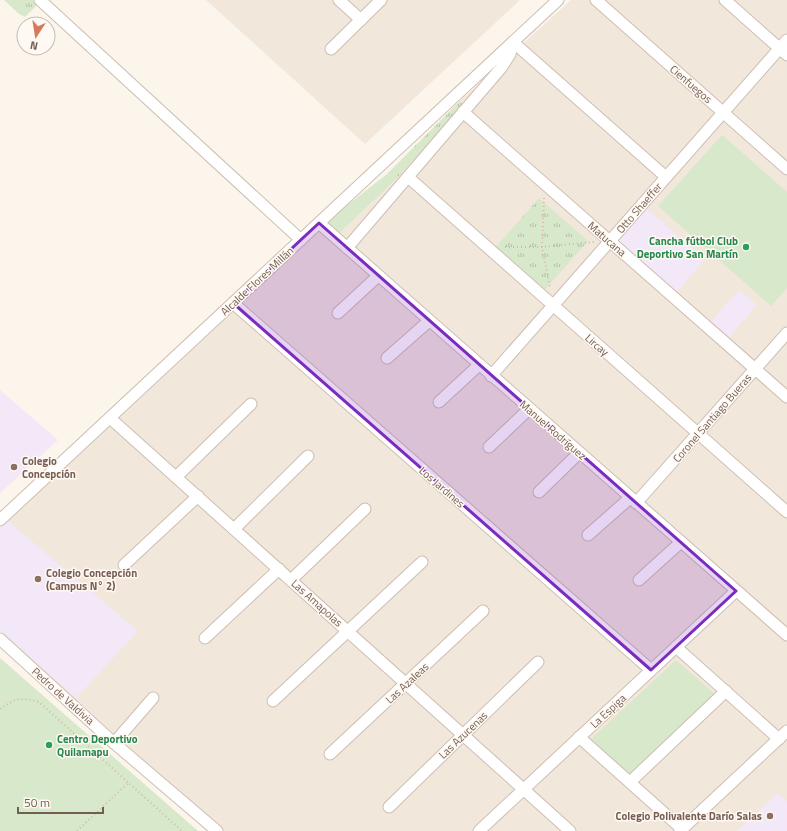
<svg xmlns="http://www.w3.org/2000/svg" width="787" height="831" viewBox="0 0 787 831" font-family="'Titillium Web',sans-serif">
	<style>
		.residential { fill: #f2e7db }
		.education { fill: #f2e8f8 }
		.grass { fill: url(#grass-tufts) }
		.park { fill: #d7e8cb }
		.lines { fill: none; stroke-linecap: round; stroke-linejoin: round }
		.minor-casing { stroke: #cdbeb3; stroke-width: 13 }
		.path { stroke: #d3b9a9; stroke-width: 2; stroke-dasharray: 1 3; stroke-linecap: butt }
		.minor { stroke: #fff; stroke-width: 11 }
		.marked { fill: #7b2cbf; fill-opacity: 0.2; stroke: #7b2cbf; stroke-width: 3; stroke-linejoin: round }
		.leisure-dot { fill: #2e9e5b; stroke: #fef9f3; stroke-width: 1.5 }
		.education-dot { fill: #8d6e63; stroke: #fef9f3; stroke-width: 1.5 }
		.labels { text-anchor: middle; stroke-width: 3; stroke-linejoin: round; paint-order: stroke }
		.street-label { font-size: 11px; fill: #745d51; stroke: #fef9f3 }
		.leisure-label { font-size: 11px; font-weight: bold; fill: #27864d; stroke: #fef9f3; text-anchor: end }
		.education-label { font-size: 11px; font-weight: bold; fill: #785e54; stroke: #fef9f3; text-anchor: start }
	</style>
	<defs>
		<pattern id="grass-tufts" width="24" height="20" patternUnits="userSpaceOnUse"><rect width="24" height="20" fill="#d7e8cb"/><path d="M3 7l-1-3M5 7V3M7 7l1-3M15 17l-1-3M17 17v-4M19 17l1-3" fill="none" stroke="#b3bfa7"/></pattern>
	</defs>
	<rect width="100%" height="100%" fill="#fbf5ec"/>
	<g class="residential">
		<path d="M206,0H520L365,144Z"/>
		<path d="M571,0H787V831H222L0,631V528L326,222L388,174L460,101Z"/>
	</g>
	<g class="education">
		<path d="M646,208L705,259L677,292L617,241Z"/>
		<path d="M739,290L757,305L729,337L711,321Z"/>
		<path d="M0,390L58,440L0,493Z"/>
		<path d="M8,521L138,631L76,698L0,630V528Z"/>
		<path d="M778,793L787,801V831H737Z"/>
	</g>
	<g class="grass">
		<path d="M4,0H33L37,5L25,17L18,13Z"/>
		<path d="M460,101L464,105L395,180L387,174Z"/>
		<path d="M539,198L588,241L543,292L494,249Z"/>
	</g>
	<g class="park">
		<path d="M722,135L787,192V288L771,306L658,206Z"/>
		<path d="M387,174L395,180L339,233L326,222Z"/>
		<path d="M0,658L198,831H0Z"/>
		<path d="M676,660L716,695L630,775L590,740Z"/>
	</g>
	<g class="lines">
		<g class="minor-casing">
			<g id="minor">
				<path d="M40,0L301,240"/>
				<path d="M339,0L361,20"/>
				<path d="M596,0L787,169"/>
				<path d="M725,0L787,55"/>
				<path d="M513,42L666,177"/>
				<path d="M331,49L381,0"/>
				<path d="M463,112L787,397"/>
				<path d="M408,177L787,512"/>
				<path d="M319,223L787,635"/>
				<path d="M347,248L501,68L510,54L513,42"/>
				<path d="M233,303L651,670"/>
				<path d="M338,313L378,276"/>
				<path d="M387,358L429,321"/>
				<path d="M491,376L787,40"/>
				<path d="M439,402L479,365"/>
				<path d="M110,418L570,831"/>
				<path d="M489,447L529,409"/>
				<path d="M176,477L251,404"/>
				<path d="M539,492L579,453"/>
				<path d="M636,503L787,333"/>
				<path d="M0,520L558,0"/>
				<path d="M234,529L308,456"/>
				<path d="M588,535L630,498"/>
				<path d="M124,565L198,496"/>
				<path d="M291,580L365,509"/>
				<path d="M639,580L681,542"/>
				<path d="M205,638L279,569"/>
				<path d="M0,639L114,743L217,831"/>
				<path d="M676,647L779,739"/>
				<path d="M273,701L422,562"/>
				<path d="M579,737L682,829"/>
				<path d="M114,743L153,698"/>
				<path d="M330,754L483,611"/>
				<path d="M630,782L726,691"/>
				<path d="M389,807L538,662"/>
				<path d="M479,831L736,591"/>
				<path d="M680,831L787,731"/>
			</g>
		</g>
		<g class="path">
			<path d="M544,198L542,247L550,287"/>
			<path d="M505,247H542L594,242"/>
			<path d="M0,709C16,698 20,697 39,702L182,831"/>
			<path d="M77,831L128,783"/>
		</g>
		<use href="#minor" class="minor"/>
	</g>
	<path class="marked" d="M319,223L736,591L651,670L233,303Z"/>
	<g class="leisure-dot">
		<circle cx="746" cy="247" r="4"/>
		<circle cx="49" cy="745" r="4"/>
	</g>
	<g class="education-dot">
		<circle cx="14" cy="467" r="4"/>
		<circle cx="38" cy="579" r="4"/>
		<circle cx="770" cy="816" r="4"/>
	</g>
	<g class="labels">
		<g class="street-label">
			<text transform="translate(691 84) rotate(41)" y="4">Cienfuegos</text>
			<text transform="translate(639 208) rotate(-49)" y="4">Otto Shaeffer</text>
			<text transform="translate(607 239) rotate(41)" y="4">Matucana</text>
			<text transform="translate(257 281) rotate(-43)" y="4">Alcalde Flores Millán</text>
			<text transform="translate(597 345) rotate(41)" y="4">Lircay</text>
			<text transform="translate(712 418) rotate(-49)" y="4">Coronel Santiago Bueras</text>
			<text transform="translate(553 430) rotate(41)" y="4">Manuel Rodríguez</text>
			<text transform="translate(442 487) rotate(41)" y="4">Los Jardines</text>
			<text transform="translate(317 603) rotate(42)" y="4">Las Amapolas</text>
			<text transform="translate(407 683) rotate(-43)" y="4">Las Azaleas</text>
			<text transform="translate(63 696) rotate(42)" y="4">Pedro de Valdivia</text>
			<text transform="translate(608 711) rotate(-43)" y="4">La Espiga</text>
			<text transform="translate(463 735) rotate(-44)" y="4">Las Azucenas</text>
		</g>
		<g class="leisure-label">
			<text x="738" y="245">Cancha fútbol Club<tspan x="738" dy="13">Deportivo San Martín</tspan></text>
			<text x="57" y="743" text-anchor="start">Centro Deportivo<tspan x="57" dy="13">Quilamapu</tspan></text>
		</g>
		<g class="education-label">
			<text x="22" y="465">Colegio<tspan x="22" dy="13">Concepción</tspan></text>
			<text x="46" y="577">Colegio Concepción<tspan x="46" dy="13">(Campus N° 2)</tspan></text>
			<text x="762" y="820" text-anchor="end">Colegio Polivalente Darío Salas</text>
		</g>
	</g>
	<g transform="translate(36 36) rotate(192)"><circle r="19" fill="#fef9f3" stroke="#c7bbb2"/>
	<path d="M0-3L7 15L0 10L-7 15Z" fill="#d7795f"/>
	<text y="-6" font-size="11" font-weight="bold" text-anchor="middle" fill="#745d51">N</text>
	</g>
	<path d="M18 807v6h85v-6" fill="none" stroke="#745d51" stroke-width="2"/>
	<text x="24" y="807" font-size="12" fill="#745d51" stroke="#fef9f3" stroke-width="3" paint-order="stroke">50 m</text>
</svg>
